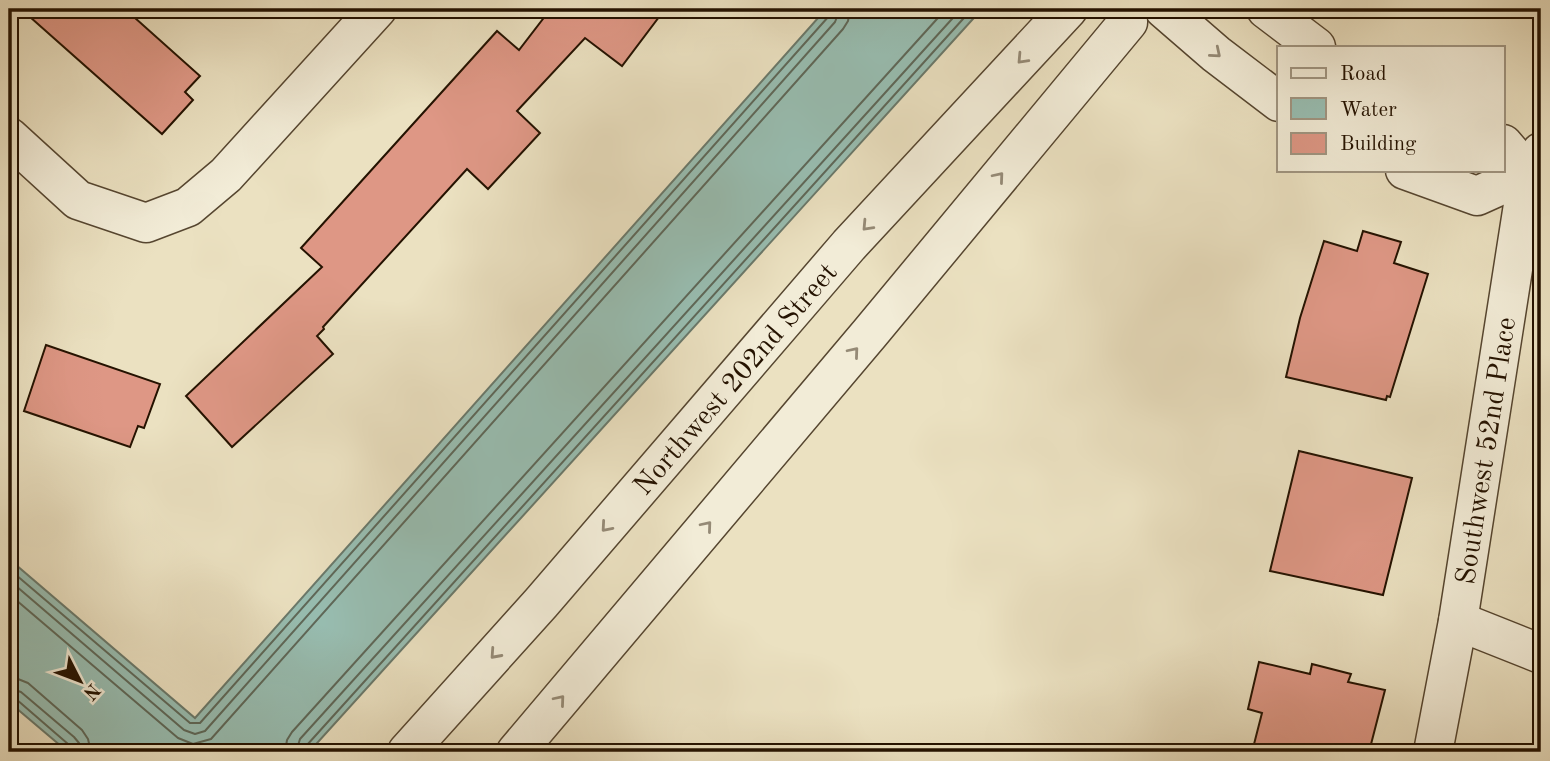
<svg xmlns="http://www.w3.org/2000/svg" width="1550" height="761" viewBox="0 0 1550 761" font-family="'Old Standard TT',serif">
	<style>
		.water { fill: #98beb2; stroke: #6a796b; stroke-width: 2 }
		.lines { fill: none; stroke-linecap: round; stroke-linejoin: round }
		.shore { stroke: #5e6859; stroke-width: 2 }
		.building { fill: #de9785; stroke: #241200; stroke-width: 2 }
		.minor-casing { stroke: #564630; stroke-width: 41 }
		.minor { stroke: #f2ecd7; stroke-width: 38 }
		.oneway { stroke: #958a76 }
		.labels { text-anchor: middle; stroke-width: 6; stroke-linejoin: round; paint-order: stroke }
		.street-label { font-size: 28px; fill: #241200; stroke: #f2ecd7 }
	</style>
	<rect width="100%" height="100%" fill="#ebe1c1"/>
	<filter id="stains"><feTurbulence type="fractalNoise" baseFrequency=".00286" numOctaves="4"/><feColorMatrix values="0 0 0 0 .2 0 0 0 0 .09 0 0 0 0 .02 0 0 0 .5 -.17"/></filter>
	<radialGradient id="worn" r=".72"><stop offset=".6" stop-color="#630" stop-opacity="0"/><stop offset="1" stop-color="#630" stop-opacity=".3"/></radialGradient>
	<path class="water" d="M826,9H982L309,752H68L9,702V559L195,718Z"/>
	<g class="lines">
		<g class="shore">
			<path d="M9,569L190,723H200L829,16L831,9"/>
			<path d="M9,580L184,730L195,734L205,731L835,22L840,9"/>
			<path d="M9,594L178,738L193,744L211,739L843,29L848,21L850,9"/>
			<path d="M9,678L18,679L28,683L82,730L88,739L91,752"/>
			<path d="M9,688L21,692L74,737L79,743L80,752"/>
			<path d="M9,697L16,699L68,744L71,752"/>
			<path d="M285,752L287,740L292,732L946,9"/>
			<path d="M296,752L300,739L961,9"/>
			<path d="M305,752L307,745L972,9"/>
		</g>
	</g>
	<g class="building">
		<path d="M21,9H125L200,76L185,92L193,100L162,134Z"/>
		<path d="M546,9H665L622,66L585,38L517,111L540,133L488,189L467,169L323,327L324,329L317,336L333,354L232,447L186,396L322,267L301,248L497,31L519,50L549,11Z"/>
		<path d="M1363,231L1401,242L1394,263L1428,274L1390,397L1387,396L1386,400L1286,377L1300,318L1324,241L1357,251Z"/>
		<path d="M46,345L160,384L144,428L138,426L130,447L24,411Z"/>
		<path d="M1299,451L1412,478L1383,595L1270,571Z"/>
		<path d="M1259,662L1310,674L1312,664L1351,674L1348,682L1385,690L1369,752H1252L1262,713L1248,709Z"/>
	</g>
	<g class="lines">
		<g class="minor-casing">
			<g id="minor">
				<path d="M1164,9L1216,54L1279,102"/>
				<path d="M1266,9L1316,47"/>
				<path d="M9,137L78,200L146,223L188,207L226,175L377,9"/>
				<path d="M1503,144L1528,173L1541,176"/>
				<path d="M1405,170L1477,196L1528,173"/>
				<path d="M1458,621L1541,654"/>
				<path id="s1" d="M407,752L541,603L849,245L1068,9"/>
				<path d="M516,752L870,333L1128,22L1127,9"/>
				<path id="s2" d="M1433,752L1458,621L1528,173L1541,152"/>
			</g>
		</g>
		<use href="#minor" class="minor"/>
	</g>
	<defs><path id="oneway-chevron" d="M-2-3.5L2.5 0L-2 3.5" fill="none" stroke-width="1.6" stroke-linecap="round" stroke-linejoin="round" transform="scale(1.75)"/></defs>
	<g class="oneway">
		<use href="#oneway-chevron" transform="translate(1216 53) rotate(40)"/>
		<use href="#oneway-chevron" transform="translate(1022 59) rotate(133)"/>
		<use href="#oneway-chevron" transform="translate(999 177) rotate(-50)"/>
		<use href="#oneway-chevron" transform="translate(867 226) rotate(133)"/>
		<use href="#oneway-chevron" transform="translate(854 352) rotate(-50)"/>
		<use href="#oneway-chevron" transform="translate(707 526) rotate(-50)"/>
		<use href="#oneway-chevron" transform="translate(606 527) rotate(131)"/>
		<use href="#oneway-chevron" transform="translate(495 654) rotate(132)"/>
		<use href="#oneway-chevron" transform="translate(560 700) rotate(-50)"/>
	</g>
	<g class="labels">
		<g class="street-label">
			<text dy="10" stroke="none"><textPath href="#s1" startOffset="497">Northwest 202nd Street</textPath></text>
			<text dy="10" stroke="none"><textPath href="#s2" startOffset="306">Southwest 52nd Place</textPath></text>
		</g>
	</g>
	<rect width="1550" height="761" fill="none" stroke="#ebe1c1" stroke-width="35"/>
	<rect x="10" y="10" width="1529" height="740" fill="none" stroke="#241200" stroke-width="3.5"/>
	<rect x="18" y="18" width="1515" height="726" fill="none" stroke="#241200" stroke-width="2"/>
	<rect x="1277" y="46" width="228" height="126" fill="#f2ecd7" stroke="#a09581" stroke-width="2"/>
	<rect x="1291" y="68" width="35" height="10" fill="#f2ecd7" stroke="#a09581" stroke-width="2"/>
	<text x="1340" y="80" font-size="21" fill="#241200">Road</text>
	<rect x="1291" y="98" width="35" height="21" fill="#98beb2" stroke="#a09581" stroke-width="2"/>
	<text x="1340" y="116" font-size="21" fill="#241200">Water</text>
	<rect x="1291" y="133" width="35" height="21" fill="#de9785" stroke="#a09581" stroke-width="2"/>
	<text x="1340" y="150" font-size="21" fill="#241200">Building</text>
	<g transform="translate(80 681) rotate(132)" stroke="#f2ecd7" stroke-width="5" paint-order="stroke">
	<path d="M0-5L12 26L0 18L-12 26Z" fill="#241200"/>
	<text y="-10" font-size="19" font-weight="bold" text-anchor="middle" fill="#241200">N</text>
	</g>
	<rect width="100%" height="100%" filter="url(#stains)"/>
	<rect width="100%" height="100%" fill="url(#worn)"/>
</svg>
